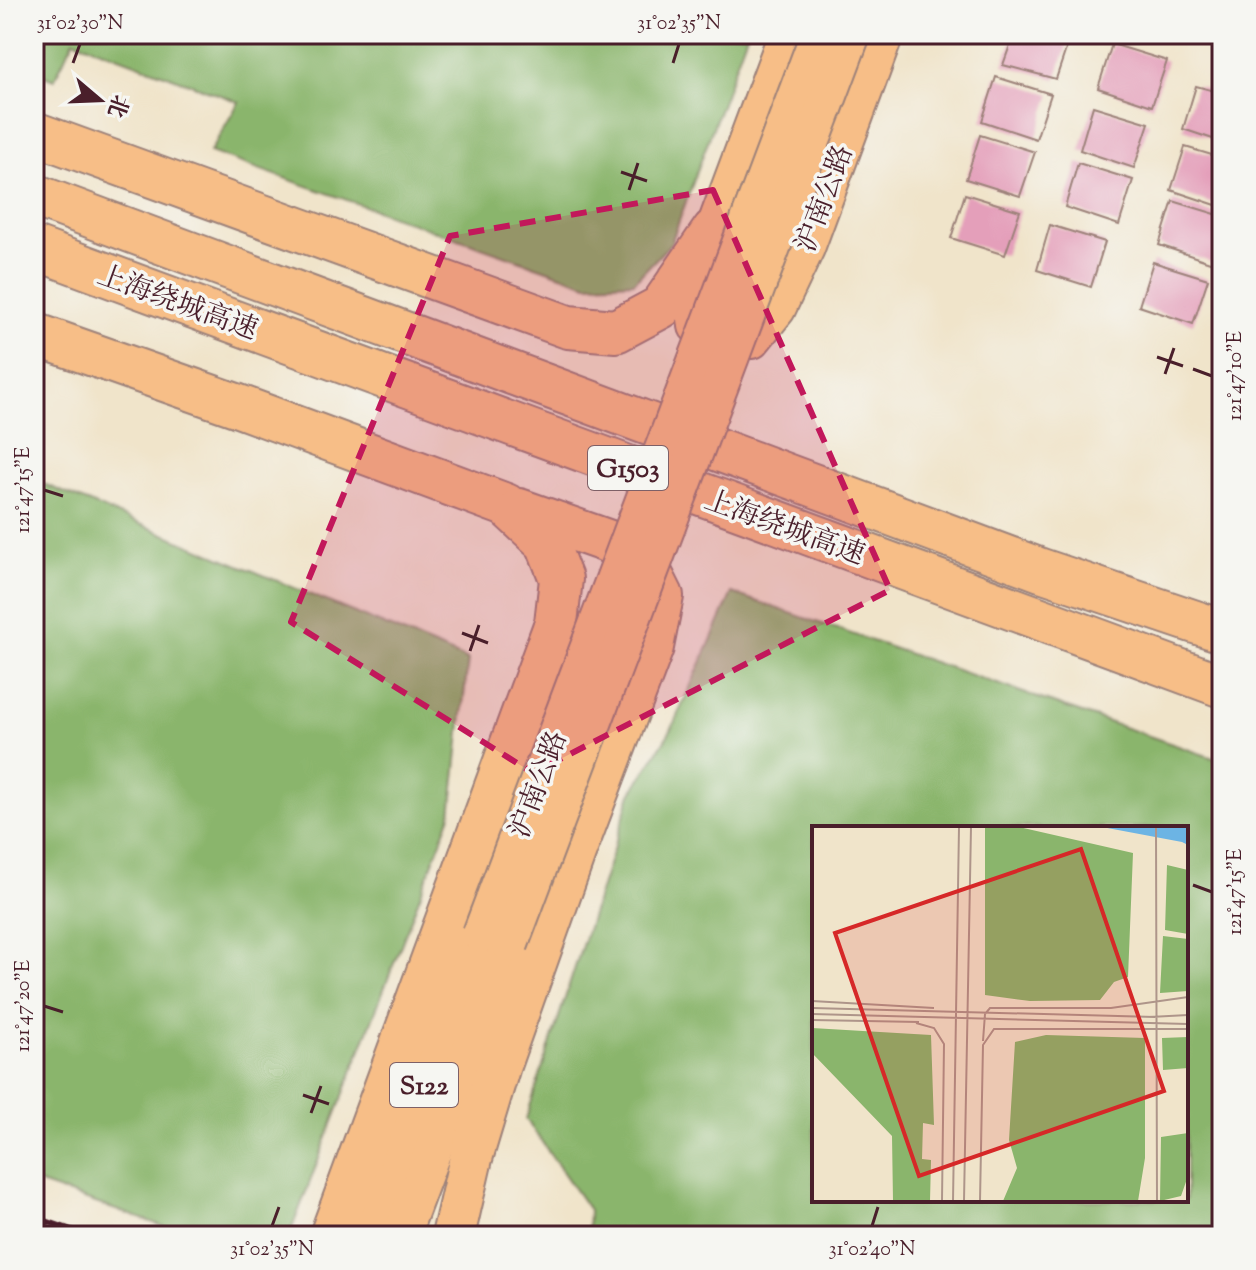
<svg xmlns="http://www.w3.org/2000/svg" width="1256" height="1270" viewBox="0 0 1256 1270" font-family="'Sorts Mill Goudy','Noto Serif SC',serif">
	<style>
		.forest { fill: #8ab56c; stroke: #6a6a4c; stroke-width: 2; fill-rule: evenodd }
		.building { fill: #e49fba }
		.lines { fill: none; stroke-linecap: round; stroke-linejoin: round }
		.primary-casing { stroke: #9d827a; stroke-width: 40 }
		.highway-casing { stroke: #9d827a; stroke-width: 46 }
		.primary { stroke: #f7be87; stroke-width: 36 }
		.highway { stroke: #f7be87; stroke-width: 42 }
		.rail { stroke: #4a1f2b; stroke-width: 6 }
		.primary-bridge-casing { stroke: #9d827a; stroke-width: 40; stroke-linecap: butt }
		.primary-bridge { stroke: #f7be87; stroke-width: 36 }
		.marked { fill: #c2185b; fill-opacity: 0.2; stroke: #c2185b; stroke-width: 6; stroke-dasharray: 16 10; stroke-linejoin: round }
		.ticks { fill: none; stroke: #4a1f2b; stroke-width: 3 }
		.labels { text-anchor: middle; stroke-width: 7; stroke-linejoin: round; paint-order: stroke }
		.shield { fill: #f6f6f2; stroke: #7e6067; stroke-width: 2 }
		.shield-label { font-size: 26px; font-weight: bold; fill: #4a1f2b }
		.street-label { font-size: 28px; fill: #4a1f2b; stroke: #f6f6f2 }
		.inset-road { fill: none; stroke: #ae958a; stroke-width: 2 }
		.view { fill: #d62828; fill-opacity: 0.15; stroke: #d62828; stroke-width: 4 }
		.inset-edge { fill: none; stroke: #4a1f2b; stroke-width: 4 }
		.neatline { fill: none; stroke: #4a1f2b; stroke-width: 3 }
		.ticks-label { font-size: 20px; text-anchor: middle; fill: #4a1f2b }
	</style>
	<rect width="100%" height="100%" fill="#f6f6f2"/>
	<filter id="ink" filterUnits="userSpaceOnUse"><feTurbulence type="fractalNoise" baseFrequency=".0125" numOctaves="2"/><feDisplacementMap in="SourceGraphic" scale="16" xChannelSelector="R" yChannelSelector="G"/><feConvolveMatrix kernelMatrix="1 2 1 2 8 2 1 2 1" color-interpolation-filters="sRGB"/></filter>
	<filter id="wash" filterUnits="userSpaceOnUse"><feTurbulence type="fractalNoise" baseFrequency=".006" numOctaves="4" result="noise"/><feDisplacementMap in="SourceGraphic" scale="32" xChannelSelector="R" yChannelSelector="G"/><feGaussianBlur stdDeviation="1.8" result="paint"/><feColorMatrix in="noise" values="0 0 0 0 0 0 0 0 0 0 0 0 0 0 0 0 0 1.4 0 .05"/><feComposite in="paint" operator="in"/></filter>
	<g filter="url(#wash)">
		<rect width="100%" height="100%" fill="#f0e4ca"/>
		<g class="forest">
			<path d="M34,34H747L671,243L634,282L587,284L210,152L239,102L74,40L54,80L34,72Z"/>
			<path d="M34,480L468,660L451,815L289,1236H192L34,1182Z"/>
			<path d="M732,593L1222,761V1236H588L589,1210L526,1119L631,794L671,730ZM814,828H1186V1200H814Z"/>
		</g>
		<g id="blocks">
			<g class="building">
				<path d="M1014,34H1071L1056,79L1003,65Z"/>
				<path d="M1112,44L1167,61L1152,106L1098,88Z"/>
				<path d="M996,77L1051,94L1036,139L982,121Z"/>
				<path d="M1196,86L1222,93V142L1183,129Z"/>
				<path d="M1093,106L1149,123L1134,168L1080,150Z"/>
				<path d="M980,135L1035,152L1020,196L966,179Z"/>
				<path d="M1185,147L1222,158V207L1171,190Z"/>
				<path d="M1078,163L1133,180L1119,225L1065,207Z"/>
				<path d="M965,194L1020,211L1005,255L951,238Z"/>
				<path d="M1173,201L1222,216V236L1213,263L1159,245Z"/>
				<path d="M1050,225L1105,242L1091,287L1037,270Z"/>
				<path d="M1153,262L1208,279L1193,324L1139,306Z"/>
			</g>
		</g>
	</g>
	<g filter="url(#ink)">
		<use href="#blocks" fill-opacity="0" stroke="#9d827a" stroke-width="2"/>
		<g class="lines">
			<g class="primary-casing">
				<g id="primary">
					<path d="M787,34L714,230L694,303L697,326L718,338L752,340L777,309L806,248L885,34"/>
					<path d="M368,1236L481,934"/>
					<path d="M401,1236L510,944"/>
				</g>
			</g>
			<g class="highway-casing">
				<g id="highway">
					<path d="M34,133L568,327L616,331L661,307L714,230"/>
					<path d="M34,195L1041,570L1222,631"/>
					<path d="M34,248L1222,686"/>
					<path d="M34,334L236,405L506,505L547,543L561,579L556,623L331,1236"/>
					<path d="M453,1236L471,1158L499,1065L574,853L652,647L662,596L645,562L607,541L519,510"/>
				</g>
			</g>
			<use href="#primary" class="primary"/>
			<use href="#highway" class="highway"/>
			<path class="rail" d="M34,1217L89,1236"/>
			<g class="primary-bridge-casing">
				<g id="primary-bridge">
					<path d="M481,934L819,34"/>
					<path d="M510,944L852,34"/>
				</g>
			</g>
			<use href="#primary-bridge" class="primary-bridge"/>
		</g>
	</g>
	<path class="marked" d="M713,190L890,590L533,773L291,622L450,236Z"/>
	<path class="ticks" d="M73,63L80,44M673,63L679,44M621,172L647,181M629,190L638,163M1157,357L1183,366M1193,369L1212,376M1165,374L1174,348M44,490L63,496M462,633L488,643M470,651L479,625M1193,885L1212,892M44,1006L63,1012M303,1095L329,1104M311,1113L321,1086M272,1226L279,1207M872,1226L878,1207"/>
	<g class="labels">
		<g class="shield">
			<rect x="588" y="446" width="80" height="44" rx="6"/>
			<rect x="390" y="1063" width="68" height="44" rx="6"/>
		</g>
		<g class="shield-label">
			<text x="628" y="477">G1503</text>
			<text x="424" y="1094">S122</text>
		</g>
		<g class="street-label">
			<text transform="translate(823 198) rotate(-69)" y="10">沪南公路</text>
			<text transform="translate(178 301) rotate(20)" y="10">上海绕城高速</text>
			<text transform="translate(785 526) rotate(20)" y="10">上海绕城高速</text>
			<text transform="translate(537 784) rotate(-69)" y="10">沪南公路</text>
		</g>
	</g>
	<g transform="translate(812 826)">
		<rect width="376" height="376" fill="#f0e4ca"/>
		<path d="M173,1H207L321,27L316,151L302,156L288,174L218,175L173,169ZM355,39L376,44V108L353,104ZM351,110L376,113V165L348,167ZM0,202L119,209L122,299L111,297L110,333L119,334L118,375H81L80,310L0,227ZM234,209L333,212V332L326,375H191L205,342L197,314L203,216ZM376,211V242L351,244L350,212ZM376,307V350L369,370L348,375L349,311Z" fill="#8ab56c"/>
		<path d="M290,1H376V19L370,16Z" fill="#6cb4e4"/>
		<path class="inset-road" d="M344,1L345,375M0,175L122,182M0,182L343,191M0,188L376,198M338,191L376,189M0,194L107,196M104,197L122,202L132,218L130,375M171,215L173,188L178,182H299L376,171M141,375L147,1M152,375L159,1M168,375L171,219L182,203H376"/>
		<path class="view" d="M269,23L352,265L107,350L23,107Z"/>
		<rect width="376" height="376" class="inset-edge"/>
	</g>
	<rect width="1256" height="1270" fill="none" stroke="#f6f6f2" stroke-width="88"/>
	<g transform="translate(100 100) rotate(109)" stroke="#f6f6f2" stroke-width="6" paint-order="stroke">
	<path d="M0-6L14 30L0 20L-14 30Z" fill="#4a1f2b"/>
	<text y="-12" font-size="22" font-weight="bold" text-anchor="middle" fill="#4a1f2b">北</text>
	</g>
	<rect x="44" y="44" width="1168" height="1182" class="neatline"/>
	<g class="ticks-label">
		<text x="80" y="29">31°02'30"N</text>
		<text x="679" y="29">31°02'35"N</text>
		<text transform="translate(1234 376) rotate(-90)" y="7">121°47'10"E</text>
		<text transform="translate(22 490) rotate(-90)" y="7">121°47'15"E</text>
		<text transform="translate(1234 892) rotate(-90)" y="7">121°47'15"E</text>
		<text transform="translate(22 1006) rotate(-90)" y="7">121°47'20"E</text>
		<text x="272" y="1255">31°02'35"N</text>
		<text x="872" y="1255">31°02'40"N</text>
	</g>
</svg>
